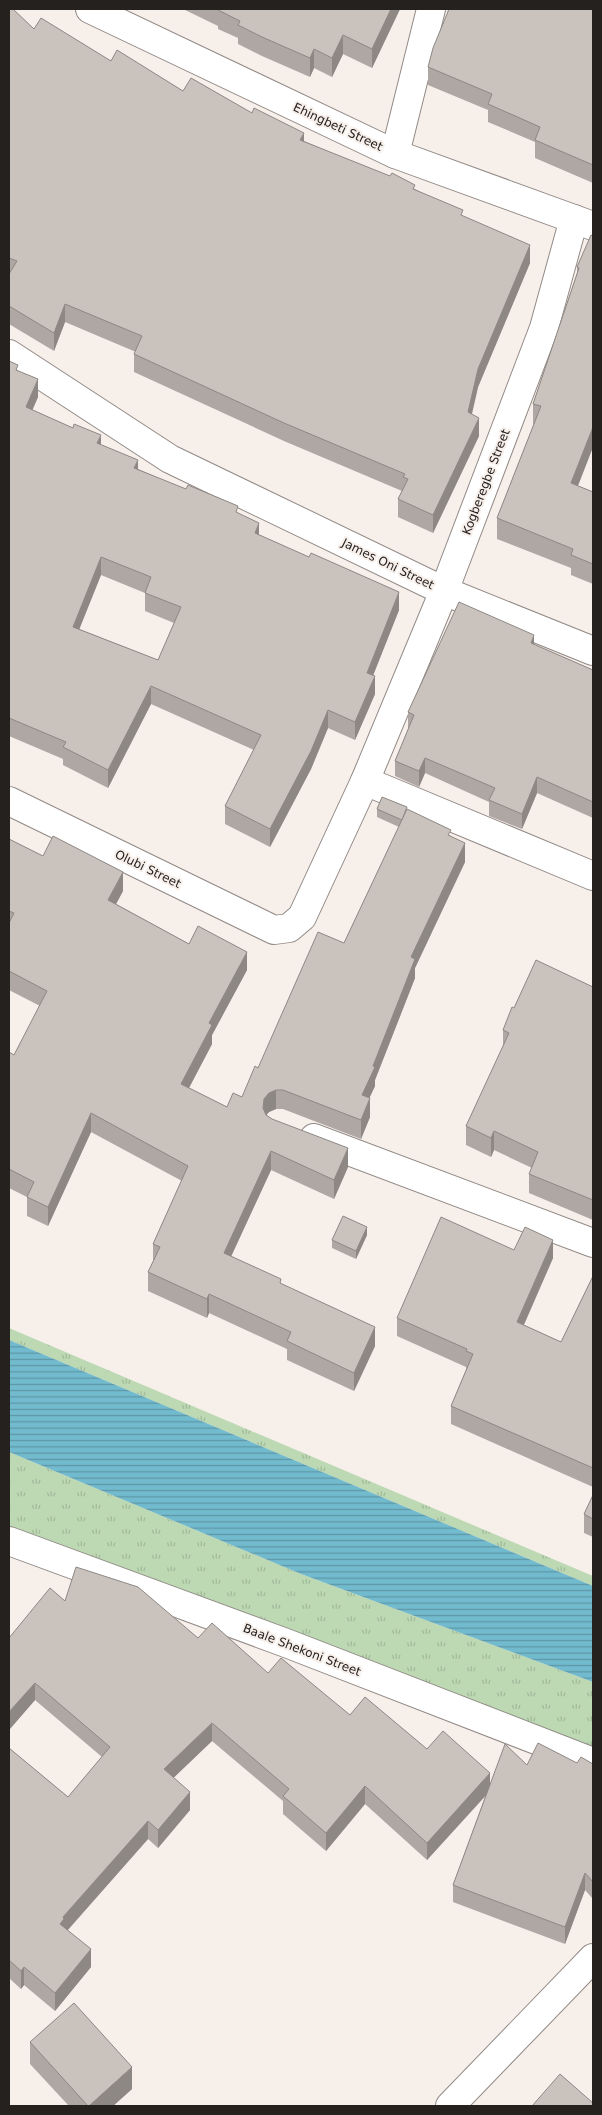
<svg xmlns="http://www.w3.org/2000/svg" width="602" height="2115" viewBox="0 0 602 2115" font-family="'DejaVu Sans',sans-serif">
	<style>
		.grass { fill: url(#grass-tufts) }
		.water { fill: url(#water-rules) }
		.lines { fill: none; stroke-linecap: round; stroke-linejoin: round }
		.street-casing { stroke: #928a86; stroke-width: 30 }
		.street { stroke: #fff; stroke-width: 28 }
		.wall { fill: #aea7a3; fill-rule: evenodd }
		.shaded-wall { fill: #8d8884 }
		.building { fill: #cac2bd; stroke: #8d8884; fill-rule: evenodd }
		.labels { text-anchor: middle; stroke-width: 4; stroke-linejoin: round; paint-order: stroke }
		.street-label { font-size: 12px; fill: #24211f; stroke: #f7efea }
	</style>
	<defs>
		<pattern id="grass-tufts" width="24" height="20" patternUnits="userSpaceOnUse" patternTransform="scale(1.25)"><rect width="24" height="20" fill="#bcd9b4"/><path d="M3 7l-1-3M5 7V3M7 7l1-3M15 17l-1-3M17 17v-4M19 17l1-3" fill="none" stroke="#a1ba9a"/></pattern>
		<pattern id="water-rules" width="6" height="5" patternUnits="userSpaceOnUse" patternTransform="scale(1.25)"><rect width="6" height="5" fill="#72bacd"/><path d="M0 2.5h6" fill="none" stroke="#5d97a6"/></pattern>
	</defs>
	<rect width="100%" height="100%" fill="#f7efea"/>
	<g class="grass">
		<path d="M9,1328L593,1576V1586L9,1340Z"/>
		<path d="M9,1452L301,1574L593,1682V1760L9,1534Z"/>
	</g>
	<path class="water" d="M9,1340L593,1586V1682L301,1574L9,1452Z"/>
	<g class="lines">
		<g class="street-casing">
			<g id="street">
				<path d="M90,9L395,154L593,226"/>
				<path d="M395,154L431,9"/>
				<path d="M9,354L170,459L444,591L593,651"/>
				<path d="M365,781L593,876"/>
				<path d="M9,801L274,930L289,928L302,917L365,781L444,591L544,328L574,219"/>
				<path d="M314,1138L593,1243"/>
				<path d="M9,1541L286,1643L593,1762"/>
				<path d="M450,2106L593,1958"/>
			</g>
		</g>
		<use href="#street" class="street"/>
	</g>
	<g class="wall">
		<path d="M9,9L34,29L183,91L252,113L304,141L415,189L463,216L530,263L478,387L472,414L479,436L433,533L398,517V499L402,491L284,441L134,372V354L136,352L65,322L54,351L9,324Z"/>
		<path d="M183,9H400L372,68L343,54L332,77L314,68L310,77L262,56L238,44V38L218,29V26Z"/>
		<path d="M593,9V183L535,158V142L488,122V110L428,85V67Z"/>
		<path d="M593,236V447L578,486L593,492V584L571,575V568L497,539V518L534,424H533V404L577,273V267Z"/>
		<path d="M9,361L18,371L38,397L32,410L101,445L138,469L238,513L259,535L399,610L373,675L375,694L355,740L328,728L311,769L270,847L225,824V806L254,750L151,704L108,788L63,765V759L9,736ZM101,575L145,593V611L174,623L158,660L79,629Z"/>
		<path d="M534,645L593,670V818L537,793L522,829L489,816V802L425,773L419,787L395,776V761L409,728H408V712Z"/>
		<path d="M377,809L407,810L451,836L465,862L415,968V978L375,1080V1086L369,1098L370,1117L361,1139L283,1109H276L269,1112L266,1115L272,1119L348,1167L334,1199L271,1170L231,1256L281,1284L375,1346L354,1391L287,1360V1349L209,1313L207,1318L148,1291V1272L153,1262V1244L182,1181L91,1132L48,1226L27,1216V1197L9,1188V1052L14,1055L40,1006L9,990V839L43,856L123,891L116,904L189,944L247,970L212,1035V1044L189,1088L227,1107L242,1097L258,1068L344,943L399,827L377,817Z"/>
		<path d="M593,987V1220L529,1193V1174L532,1168L494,1150L491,1157L466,1145V1126L503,1048V1030L514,1008Z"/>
		<path d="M367,1235L356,1259L332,1248V1240Z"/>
		<path d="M514,1250L553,1258L524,1325L561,1342L593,1276V1487L451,1424V1406L466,1370V1367L397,1336V1318Z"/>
		<path d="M593,1495V1537L584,1533V1514Z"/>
		<path d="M65,1601L198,1638L268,1673L350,1715L427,1749L490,1785L527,1765L577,1763L593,1764V1899L585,1890L565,1944L453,1902V1885L486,1794L427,1860L365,1804L326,1851L283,1814V1801L212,1741L173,1778L190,1810L158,1848L148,1839L68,1930L91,1967L55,2011L24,1985L21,1989L9,1978V1748L68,1797L102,1757L35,1700L9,1730V1638Z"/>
		<path d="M30,2042L132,2089L113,2106H69L30,2064Z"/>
	</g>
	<g class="shaded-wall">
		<path d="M391,9H400L372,68V49Z"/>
		<path d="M343,35V54L332,77V58Z"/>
		<path d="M314,49V68L310,77V58Z"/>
		<path d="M304,133V151L300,140Z"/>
		<path d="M530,245V263L478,387L468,430V412L478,369Z"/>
		<path d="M65,304V322L54,351V333Z"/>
		<path d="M38,379V397L26,425V407Z"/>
		<path d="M479,418V436L433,533V515Z"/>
		<path d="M593,427V447L571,503V483Z"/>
		<path d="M101,435V453L97,443Z"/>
		<path d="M138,460V478L134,468Z"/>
		<path d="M259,523V541L255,533Z"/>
		<path d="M101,557V575L73,645V627Z"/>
		<path d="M399,592V610L367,691V673Z"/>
		<path d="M534,635V651L531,643Z"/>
		<path d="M375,676V694L355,740V722Z"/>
		<path d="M151,686V704L108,788V770Z"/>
		<path d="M328,710V728L311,769L270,847V829Z"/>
		<path d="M425,758V773L419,787V771Z"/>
		<path d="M537,777V793L522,829V814Z"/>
		<path d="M465,843V862L415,968V978L375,1080V1086L362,1114V1095L411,957Z"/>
		<path d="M123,872V891L108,919V900Z"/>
		<path d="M247,952V970L212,1035V1044L181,1103V1084L209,1023Z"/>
		<path d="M276,1090V1109L269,1112L264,1118L263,1108L264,1099L269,1093Z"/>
		<path d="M370,1098V1117L361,1139V1120Z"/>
		<path d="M91,1113V1132L48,1226V1207Z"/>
		<path d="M494,1131V1150L491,1157V1138Z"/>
		<path d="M348,1148V1167L334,1199V1180Z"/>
		<path d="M271,1151V1170L224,1272V1253Z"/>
		<path d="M367,1227V1235L356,1259V1251Z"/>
		<path d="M553,1240V1258L517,1340V1322Z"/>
		<path d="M209,1294V1313L207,1318V1299Z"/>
		<path d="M375,1327V1346L354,1391V1373Z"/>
		<path d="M35,1683V1700L9,1730V1712Z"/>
		<path d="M212,1723V1741L164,1787V1769Z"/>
		<path d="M490,1773V1791L427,1860V1843Z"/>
		<path d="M365,1786V1804L326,1851V1833Z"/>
		<path d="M190,1792V1810L158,1848V1830Z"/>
		<path d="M148,1821V1839L64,1934L60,1924L63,1917Z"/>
		<path d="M585,1873V1890L565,1944V1927Z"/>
		<path d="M91,1949V1967L55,2011V1993Z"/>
		<path d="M24,1967V1985L21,1989V1971Z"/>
		<path d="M132,2067V2089L113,2106H89Z"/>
	</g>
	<g class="building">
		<path d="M9,9H13L34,29L41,18L111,61L117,50L183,91L191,78L252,113L254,108L304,133L300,140L390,176L392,173L415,185L413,189L463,210L461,215L530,245L478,369L468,412L479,418L433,515L398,499L408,479L403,477L405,474L284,423L134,354L142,336L65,304L54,333L9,306V274L17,261L9,258Z"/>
		<path d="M219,9H391L372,49L343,35L332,58L314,49L310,58L262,37L238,25L240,21L218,10Z"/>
		<path d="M449,9H593V165L535,140L540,127L488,104L492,94L428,67L433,48Z"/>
		<path d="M591,235L593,236V427L571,483L593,492V564L571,555L573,549L497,518L541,406L533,404L579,268L577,267Z"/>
		<path d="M9,361L18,365L16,370L38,379L26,407L73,428L74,424L101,435L97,443L138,460L134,468L186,489L188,485L238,506L236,512L259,523L255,533L309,557L311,553L399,592L367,673L375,676L355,722L328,710L311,751L270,829L225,806L261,735L151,686L108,770L63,747L66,742L9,718ZM101,557L151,577L145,593L181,607L158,660L73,627Z"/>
		<path d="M459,602L534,635L531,643L593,670V802L537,777L522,814L489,800L495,788L425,758L419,771L395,761L414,715L408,712Z"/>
		<path d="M382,797L407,807L402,820L377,809Z"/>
		<path d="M407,809L451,830L448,835L465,843L411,957L415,959L373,1066L375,1067L362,1095L370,1098L361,1120L283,1090H276L269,1093L264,1099L263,1108L266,1115L272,1119L348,1148L334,1180L271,1151L224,1253L281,1279L280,1283L375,1327L354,1373L287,1341L291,1332L209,1294L207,1299L148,1272L160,1247L153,1244L188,1166L91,1113L48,1207L27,1197L34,1182L9,1169V1052L14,1055L47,991L9,971V923L14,913L9,911V839L43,856L53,836L123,872L108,900L189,944L198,926L247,952L209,1023L212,1025L181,1084L227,1107L233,1093L242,1097L255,1066L258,1068L318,932L344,943Z"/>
		<path d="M536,960L593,987V1200L529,1174L538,1152L494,1131L491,1138L466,1126L509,1033L503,1030L512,1007L514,1008Z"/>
		<path d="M343,1216L367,1227L356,1251L332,1240Z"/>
		<path d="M441,1217L514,1250L525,1227L553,1240L517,1322L561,1342L593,1276V1468L451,1406L473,1354L466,1351L467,1349L397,1318Z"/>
		<path d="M593,1495V1519L584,1514Z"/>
		<path d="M76,1567L138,1587L198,1638L212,1623L268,1673L281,1658L350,1715L365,1697L427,1749L443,1731L490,1773L427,1843L365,1786L326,1833L283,1796L289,1789L212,1723L164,1769L190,1792L158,1830L148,1821L63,1917L64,1919L60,1924L91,1949L55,1993L24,1967L21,1971L9,1960V1748L68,1797L110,1747L35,1683L9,1712V1638L50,1588L65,1601Z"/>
		<path d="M538,1743L577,1763L581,1757L593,1764V1882L585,1873L565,1927L453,1885L505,1744L527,1765Z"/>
		<path d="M74,2003L132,2067L89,2106H88L30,2042Z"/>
		<path d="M560,2074L593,2103V2106H532Z"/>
	</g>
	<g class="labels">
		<g class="street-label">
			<text transform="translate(338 127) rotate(25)" y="4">Ehingbeti Street</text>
			<text transform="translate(486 482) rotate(-69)" y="4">Kogberegbe Street</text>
			<text transform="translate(388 564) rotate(26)" y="4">James Oni Street</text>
			<text transform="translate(148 869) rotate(26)" y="4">Olubi Street</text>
			<text transform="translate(302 1650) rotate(21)" y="4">Baale Shekoni Street</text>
		</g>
	</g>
	<rect width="602" height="2115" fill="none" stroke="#24211f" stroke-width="20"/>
</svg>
